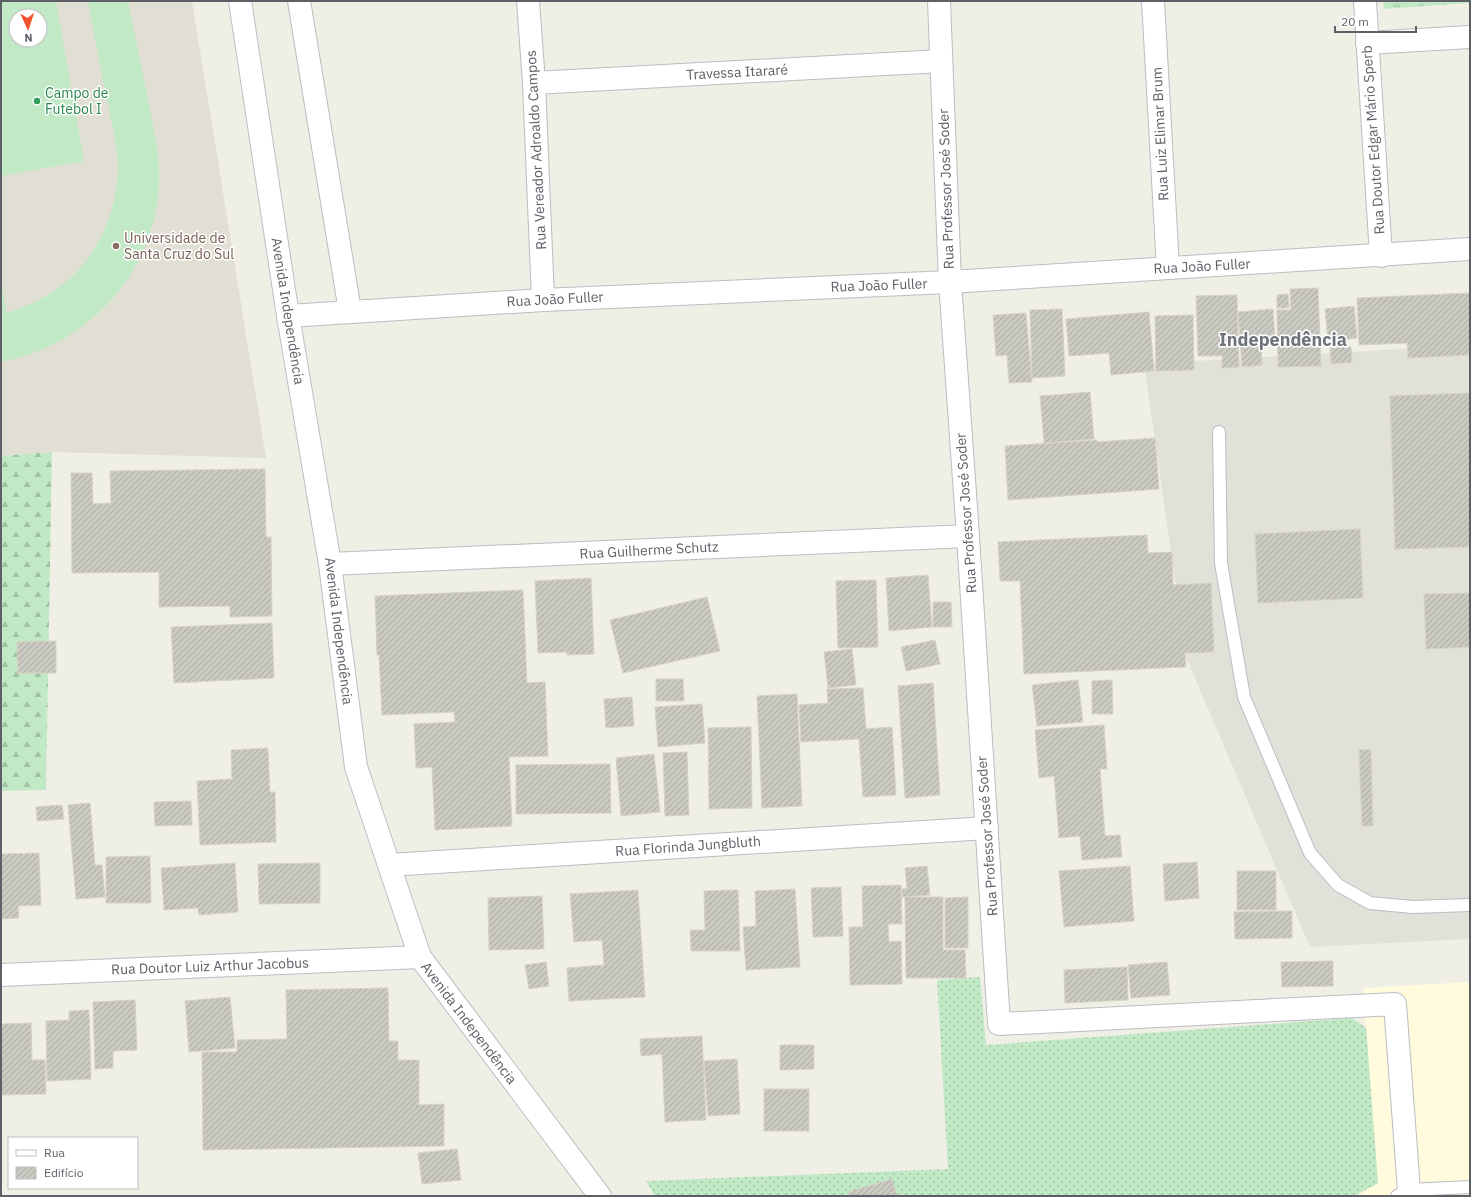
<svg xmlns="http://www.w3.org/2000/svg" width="1471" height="1197" viewBox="0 0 1471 1197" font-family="'IBM Plex Sans',sans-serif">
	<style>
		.commercial { fill: #fffbdc }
		.industrial { fill: #e1e1da }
		.education { fill: #e1dfd4; fill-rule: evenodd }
		.grass { fill: url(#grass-dots) }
		.forest { fill: url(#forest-firs) }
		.park { fill: url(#park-tufts) }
		.pitch { fill: #c2e9c6; fill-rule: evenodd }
		.building { fill: url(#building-hatch); stroke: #d6d2c4 }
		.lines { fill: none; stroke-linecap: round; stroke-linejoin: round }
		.service-casing { stroke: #babdc2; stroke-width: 14 }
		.minor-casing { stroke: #babdc2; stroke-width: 24 }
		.secondary-casing { stroke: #bbbec4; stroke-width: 24 }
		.service { stroke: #fff; stroke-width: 12 }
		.minor { stroke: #fff; stroke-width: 22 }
		.secondary { stroke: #fff; stroke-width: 22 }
		.leisure-dot { fill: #2e9e5b; stroke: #fff; stroke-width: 1.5 }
		.education-dot { fill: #8d6e63; stroke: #fff; stroke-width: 1.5 }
		.labels { text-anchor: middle; stroke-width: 3; stroke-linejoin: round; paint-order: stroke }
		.street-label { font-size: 14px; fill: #5d6167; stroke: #fff }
		.leisure-label { font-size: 14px; fill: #27864d; stroke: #fff; text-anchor: start }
		.education-label { font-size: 14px; fill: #785e54; stroke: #fff; text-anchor: start }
		.district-label { font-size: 18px; font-weight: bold; fill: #6e7379; stroke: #fff }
	</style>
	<defs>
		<pattern id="grass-dots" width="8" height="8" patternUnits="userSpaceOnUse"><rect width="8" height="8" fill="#c2e9c6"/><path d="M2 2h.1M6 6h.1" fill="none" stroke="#a1c0a5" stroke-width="1.8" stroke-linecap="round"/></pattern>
		<pattern id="forest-firs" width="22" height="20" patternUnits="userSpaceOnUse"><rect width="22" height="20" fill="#c2e9c6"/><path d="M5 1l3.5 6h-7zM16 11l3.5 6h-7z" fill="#a1c0a5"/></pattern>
		<pattern id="park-tufts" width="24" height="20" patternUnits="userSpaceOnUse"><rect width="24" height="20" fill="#c2e9c6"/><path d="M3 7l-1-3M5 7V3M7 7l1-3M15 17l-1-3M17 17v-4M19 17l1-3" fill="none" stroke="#a1c0a5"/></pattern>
		<pattern id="building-hatch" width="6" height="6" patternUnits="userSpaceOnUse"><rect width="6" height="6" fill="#cbcac2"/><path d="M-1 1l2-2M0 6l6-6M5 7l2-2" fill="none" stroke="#a8a7a1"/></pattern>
	</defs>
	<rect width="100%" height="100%" fill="#f0efe6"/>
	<path class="commercial" d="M1470,982V1196H1355L1378,1183L1363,988Z"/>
	<path class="industrial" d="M1470,345V939L1310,947L1186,657L1144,364Z"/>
	<path class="education" d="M1,1H192L266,458L52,452L1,456ZM16,16H40V40H16Z"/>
	<path class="grass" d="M980,977L986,1045L1352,1018L1366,1028L1378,1183L1355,1196H655L646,1181L948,1169L937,980Z"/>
	<path class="forest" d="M52,452L46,790L1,791V456Z"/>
	<path class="park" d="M1383,1H1470V3L1384,9Z"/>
	<g class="pitch">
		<path d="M1,1H56L84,161L1,176ZM16,16H40V40H16Z"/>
		<path d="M88,1H128C135,34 141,66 148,99C152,122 158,145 159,168C163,263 93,345 1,362V282L7,313C22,308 37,302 51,293C94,266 117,217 118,168C118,147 112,125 108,105C101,70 94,36 88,1Z"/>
	</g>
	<g class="building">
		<path d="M1318,288L1321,366L1278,367L1277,310H1291L1290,289Z"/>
		<path d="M1470,293V355L1408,358L1407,343L1359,345L1357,298Z"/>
		<path d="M1288,294L1289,308H1277V295Z"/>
		<path d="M1237,295L1239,367L1222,368V356H1198L1196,296Z"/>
		<path d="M1354,306L1357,338L1328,341L1325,309Z"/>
		<path d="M1062,309L1065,376L1032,378L1030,310Z"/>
		<path d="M1273,309L1275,341L1261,342L1262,365L1242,367L1238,312Z"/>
		<path d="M1149,312L1154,371L1111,375L1109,353L1069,356L1066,319Z"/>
		<path d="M1026,313L1032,382L1009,383L1007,355L996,356L993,315Z"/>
		<path d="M1193,315L1194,370L1156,371L1155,316Z"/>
		<path d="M1351,347L1352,362L1331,364L1330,348Z"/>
		<path d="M1090,392L1094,439L1044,443L1040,396Z"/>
		<path d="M1470,393V547L1395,549L1390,396Z"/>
		<path d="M1155,438L1159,489L1008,500L1005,446L1097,440V442Z"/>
		<path d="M265,469L266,537H271L272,616L230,617V606L159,607V572L72,573L71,473H92L93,504L111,503L110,471Z"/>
		<path d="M1360,529L1363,598L1258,603L1255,534Z"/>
		<path d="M1147,535L1148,553L1172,552L1173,585L1211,583L1214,652L1185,653L1186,667L1024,674L1020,581H1000L998,542Z"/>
		<path d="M928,575L932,627L889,631L886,578Z"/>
		<path d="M591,578L594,654L567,655V652L538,653L535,581Z"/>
		<path d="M876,580L878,647L838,648L836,581Z"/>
		<path d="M523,590L527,683L545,682L548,756L509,757L512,826L435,830L432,767L416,768L414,724L455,722L454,712L382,715L379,655H377L375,596Z"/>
		<path d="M1470,593V647L1426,649L1424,594Z"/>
		<path d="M707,597L720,651L623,673L610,620Z"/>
		<path d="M933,602H951L952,627H933Z"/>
		<path d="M272,623L274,678L174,683L171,627Z"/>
		<path d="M935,640L940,664L906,671L901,647Z"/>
		<path d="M56,641V673H18L17,642Z"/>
		<path d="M852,649L856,685L828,688L824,652Z"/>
		<path d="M656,679H683L684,701H656Z"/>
		<path d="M1078,680L1083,722L1037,726L1032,685Z"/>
		<path d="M1112,680L1113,714H1092V681Z"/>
		<path d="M933,683L940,795L905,798L898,686Z"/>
		<path d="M863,688L866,729L892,727L896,795L863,797L859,739L801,742L799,705L828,703L827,689Z"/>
		<path d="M797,694L802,806L762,808L757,696Z"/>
		<path d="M632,697L634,726L606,728L604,699Z"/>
		<path d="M702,704L705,743L658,747L655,707Z"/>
		<path d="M1104,725L1107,769H1100L1105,836L1120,835L1122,857L1082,860L1080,836L1059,838L1054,776L1039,778L1035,730Z"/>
		<path d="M751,727L752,808L709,809L708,728Z"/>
		<path d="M268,748L270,792H275L276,842L200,845L197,781L232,779L231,750Z"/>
		<path d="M1371,749L1373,826H1362L1359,750Z"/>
		<path d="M687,752L689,815L665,816L663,753Z"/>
		<path d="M654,754L660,812L621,816L616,758Z"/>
		<path d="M610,764L611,813L516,814V765Z"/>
		<path d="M191,801L192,825L155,826L154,802Z"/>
		<path d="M90,803L95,865H102L105,897L76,899L68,805Z"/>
		<path d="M62,805L64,819L37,821L36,807Z"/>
		<path d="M39,853L41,905L18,906L19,918L1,919V854Z"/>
		<path d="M150,856L151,903H106V857Z"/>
		<path d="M1197,862L1199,898L1165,901L1163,864Z"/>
		<path d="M235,863L238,912L199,915L198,908L164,910L161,868Z"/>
		<path d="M320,863V903L259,904L258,864Z"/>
		<path d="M927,866L930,895L902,897V889H907L905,868Z"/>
		<path d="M1130,866L1134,921L1064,927L1059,871Z"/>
		<rect x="1237" y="871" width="39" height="39"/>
		<path d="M901,885L902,924H888L889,942L901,941L902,984L850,985L849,927H863L862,886Z"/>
		<path d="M841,887L843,936L813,937L811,888Z"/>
		<path d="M795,889L800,967L746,970L743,927L756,926L755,891Z"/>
		<path d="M638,890L645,997L569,1001L567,968L604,965L602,940L574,942L570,894Z"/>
		<path d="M738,890L740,951H691L690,930H705L704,891Z"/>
		<path d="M542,896L544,949L489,950L488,898Z"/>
		<path d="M905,897H943V950H965L966,978H906Z"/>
		<path d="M968,897V948H945V898Z"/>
		<path d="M1292,911V938L1235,939L1234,912Z"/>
		<path d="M1333,961V986L1282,987L1281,962Z"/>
		<path d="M546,962L549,986L529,989L525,965Z"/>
		<path d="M1167,962L1170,995L1131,998L1128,965Z"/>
		<path d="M1127,967L1128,1000L1065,1003L1064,970Z"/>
		<path d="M388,988L389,1041H398V1060H419V1105L444,1104V1146L203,1150L202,1052H237V1040L287,1039L286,990Z"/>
		<path d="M230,997L235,1048L189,1052L185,1001Z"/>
		<path d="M135,1000L137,1050L113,1051V1068L95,1069L93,1002Z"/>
		<path d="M89,1010L91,1079L47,1081L46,1021L69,1020V1011Z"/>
		<path d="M31,1023L32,1060H45L46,1094L1,1095V1024Z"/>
		<path d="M702,1036L706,1120L665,1122L662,1054L641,1056L640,1039Z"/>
		<path d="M780,1045H814V1069L780,1070Z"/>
		<path d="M737,1059L740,1114L708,1116L704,1061Z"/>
		<rect x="764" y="1089" width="45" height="42"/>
		<path d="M457,1149L461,1180L422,1184L418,1153Z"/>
		<path d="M892,1179L897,1196H849L848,1192Z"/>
	</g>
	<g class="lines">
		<g class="service-casing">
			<g id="service">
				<path d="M1219,432L1221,563L1244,697L1310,853L1338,885L1370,903L1413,907L1470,905"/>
				<path d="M1397,1196L1409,1190L1470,1187"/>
			</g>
		</g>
		<g class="minor-casing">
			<g id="minor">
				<path d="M299,1L350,311"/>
				<path d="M528,1L534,83L543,300"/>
				<path d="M939,1L950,282L968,536L999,1024L1395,1004L1409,1190"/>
				<path d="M1153,1L1168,268"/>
				<path d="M1365,1L1381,256"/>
				<path d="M1367,43L1470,37"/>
				<path d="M534,83L941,61"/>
				<path d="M288,316L543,300L950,282L1470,249"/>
				<path d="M330,564L968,536"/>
				<path d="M389,865L987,828"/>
				<path d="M1,975L420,957"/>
			</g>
		</g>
		<g class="secondary-casing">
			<path id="secondary" d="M240,1L288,316L330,564L356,767L420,957L600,1196"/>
		</g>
		<use href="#service" class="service"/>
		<use href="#minor" class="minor"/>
		<use href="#secondary" class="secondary"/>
	</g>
	<circle class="leisure-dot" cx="37" cy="101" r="4"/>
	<circle class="education-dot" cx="116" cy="246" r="4"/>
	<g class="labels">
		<g class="street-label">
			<text transform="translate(737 72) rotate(-3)" y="5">Travessa Itararé</text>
			<text transform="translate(1160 134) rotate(-93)" y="5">Rua Luiz Elimar Brum</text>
			<text transform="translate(1373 140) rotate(-94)" y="5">Rua Doutor Edgar Mário Sperb</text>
			<text transform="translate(536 150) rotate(-93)" y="5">Rua Vereador Adroaldo Campos</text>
			<text transform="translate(946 189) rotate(-92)" y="5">Rua Professor José Soder</text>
			<text transform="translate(1202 266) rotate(-3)" y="5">Rua João Fuller</text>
			<text transform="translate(879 285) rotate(-2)" y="5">Rua João Fuller</text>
			<text transform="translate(555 299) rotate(-3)" y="5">Rua João Fuller</text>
			<text transform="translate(288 311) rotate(81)" y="5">Avenida Independência</text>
			<text transform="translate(966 513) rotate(-94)" y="5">Rua Professor José Soder</text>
			<text transform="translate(649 550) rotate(-3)" y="5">Rua Guilherme Schutz</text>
			<text transform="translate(339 631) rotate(83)" y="5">Avenida Independência</text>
			<text transform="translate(987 836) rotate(-94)" y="5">Rua Professor José Soder</text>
			<text transform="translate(688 846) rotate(-4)" y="5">Rua Florinda Jungbluth</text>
			<text transform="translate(210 966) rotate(-2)" y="5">Rua Doutor Luiz Arthur Jacobus</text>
			<text transform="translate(469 1023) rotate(53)" y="5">Avenida Independência</text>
		</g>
		<g class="leisure-label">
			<text x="45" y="98">Campo de<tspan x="45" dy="16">Futebol I</tspan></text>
		</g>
		<g class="education-label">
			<text x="124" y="243">Universidade de<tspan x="124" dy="16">Santa Cruz do Sul</tspan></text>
		</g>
		<g class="district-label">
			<text x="1283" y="346">Independência</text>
		</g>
	</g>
	<rect width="1471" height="1197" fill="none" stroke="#5d6167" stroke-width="4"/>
	<rect x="8" y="1137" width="130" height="52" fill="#ffffff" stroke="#bec0c2"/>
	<rect x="16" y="1150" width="20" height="6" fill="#ffffff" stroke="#bec0c2"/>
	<text x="44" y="1157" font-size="12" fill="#5d6167">Rua</text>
	<rect x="16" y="1167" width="20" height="12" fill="url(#building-hatch)" stroke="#bec0c2"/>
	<text x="44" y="1177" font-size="12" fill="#5d6167">Edifício</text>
	<g transform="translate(28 28) rotate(177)"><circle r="19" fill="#ffffff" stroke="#bec0c2"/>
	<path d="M0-3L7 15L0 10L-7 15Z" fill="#f1512b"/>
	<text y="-6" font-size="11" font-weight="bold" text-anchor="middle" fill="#5d6167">N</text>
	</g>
	<path d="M1335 26v6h81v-6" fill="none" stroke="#5d6167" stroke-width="2"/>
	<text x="1341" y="26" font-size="12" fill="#5d6167" stroke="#ffffff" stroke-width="3" paint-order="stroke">20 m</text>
</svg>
